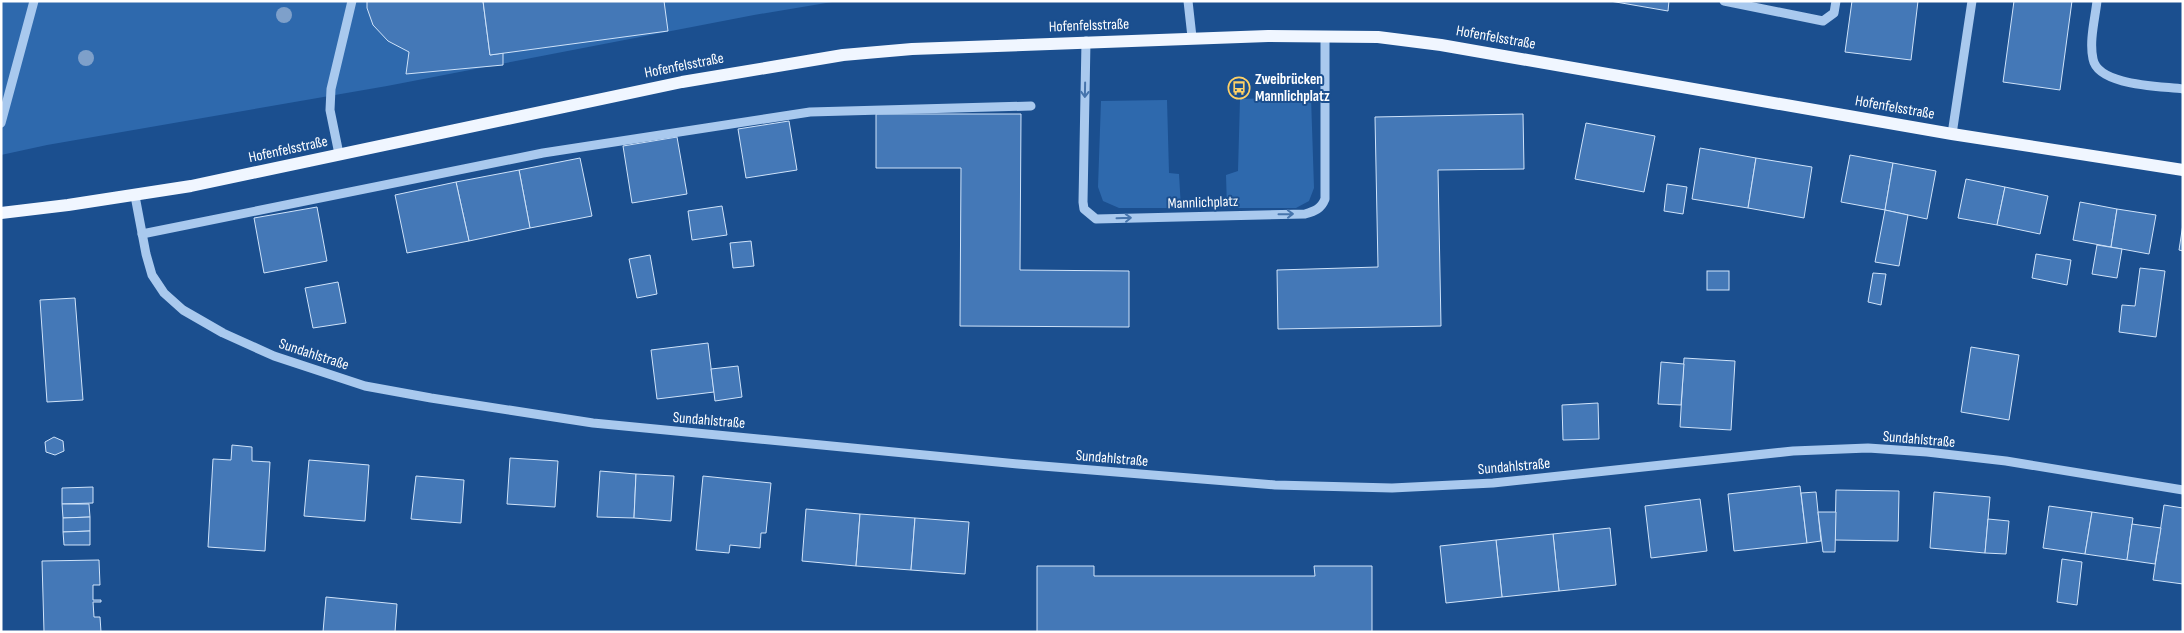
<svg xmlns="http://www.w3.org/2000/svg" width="2184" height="633" viewBox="0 0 2184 633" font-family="'Sofia Sans Condensed',sans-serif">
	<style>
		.green { fill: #2e69ad }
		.building { fill: #4478b7; stroke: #cfe3fa }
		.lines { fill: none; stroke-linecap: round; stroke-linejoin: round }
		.minor { stroke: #a9c9ee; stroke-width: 9 }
		.major { stroke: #f0f6ff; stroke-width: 12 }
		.tree { fill: #7ea0ca }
		.oneway { stroke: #4674ac }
		.labels { text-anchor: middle; stroke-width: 4; stroke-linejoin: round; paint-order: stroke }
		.street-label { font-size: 15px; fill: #fff; stroke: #1b4f8f }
		.poi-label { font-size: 15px; font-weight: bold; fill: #fff; stroke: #1b4f8f; text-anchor: start }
	</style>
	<rect width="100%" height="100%" fill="#1b4f8f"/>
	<g class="green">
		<path d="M1,1H838L754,15L387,86L47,145L1,155Z"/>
		<path d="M1311,97L1314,188L1309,201L1296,208H1227L1226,175L1238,171L1240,99Z"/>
		<path d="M1167,100L1169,173L1179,174L1181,208H1119L1103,201L1098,187L1101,101Z"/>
	</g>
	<g class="building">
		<path d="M367,1H483L490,55L503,53V65L406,74L409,52L388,41L373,25L367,8Z"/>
		<path d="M483,1H664L668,31L490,55Z"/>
		<path d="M1610,1H1669L1668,11Z"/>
		<path d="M1852,1H1918L1911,60L1845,52Z"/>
		<path d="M2014,1H2072L2060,90L2003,82Z"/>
		<path d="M876,114H1021L1020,270L1129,271V327L960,326L961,168H876Z"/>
		<path d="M1523,114L1524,169L1438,170L1441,326L1278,329L1277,270L1378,267L1375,117Z"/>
		<path d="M789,121L797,170L746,178L738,129Z"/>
		<path d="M1586,123L1655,136L1644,192L1575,179Z"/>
		<path d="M677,137L687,194L632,203L623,146Z"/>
		<path d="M1700,148L1756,158L1748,208L1692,199Z"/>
		<path d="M1850,155L1893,163L1885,210L1841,202Z"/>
		<path d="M580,158L592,216L530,228L519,170Z"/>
		<path d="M1756,158L1812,167L1804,218L1748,208Z"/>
		<path d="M1893,163L1936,171L1927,219L1885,210Z"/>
		<path d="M519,170L530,228L469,241L456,182Z"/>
		<path d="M1966,179L2005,187L1997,225L1958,218Z"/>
		<path d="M456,182L469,241L407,253L395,195Z"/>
		<path d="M1667,184L1687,187L1683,214L1664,211Z"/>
		<path d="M2005,187L2048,196L2040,234L1997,225Z"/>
		<path d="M2080,202L2117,209L2111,247L2073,240Z"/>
		<path d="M722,206L727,235L692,240L688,211Z"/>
		<path d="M317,207L327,261L264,273L254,218Z"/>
		<path d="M2117,209L2156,215L2149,254L2111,247Z"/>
		<path d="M1885,210L1908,215L1899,266L1875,262Z"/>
		<path d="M2183,224V251L2179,250Z"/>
		<path d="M751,241L754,266L733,268L730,243Z"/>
		<path d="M2097,245L2122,249L2117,278L2092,274Z"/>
		<path d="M2036,254L2071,260L2067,285L2032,278Z"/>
		<path d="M650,255L657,294L637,298L629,259Z"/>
		<path d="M2140,268L2165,271L2156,337L2119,332L2122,305L2135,306Z"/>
		<rect x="1707" y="271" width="22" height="19"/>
		<path d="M1873,273L1886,274L1881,305L1868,302Z"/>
		<path d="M338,282L346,323L313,328L305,288Z"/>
		<path d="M75,298L83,400L47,402L40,300Z"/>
		<path d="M708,343L714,392L657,399L651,350Z"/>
		<path d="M1971,347L2019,355L2009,420L1961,412Z"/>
		<path d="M1684,358L1735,361L1731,430L1680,427Z"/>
		<path d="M1661,362L1684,364L1681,405L1658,404Z"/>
		<path d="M738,366L742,397L715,401L711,369Z"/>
		<path d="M1598,403L1599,439L1563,440L1562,405Z"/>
		<path d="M54,437L63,441L64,451L55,455L46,452L45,442Z"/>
		<path d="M232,445L252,447V461L270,462L265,551L208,547L213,459L231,460Z"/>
		<path d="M510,458L558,461L555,507L507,504Z"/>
		<path d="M309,460L369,465L365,521L304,516Z"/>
		<path d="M600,471L636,474L634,518L597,517Z"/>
		<path d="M636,474L674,476L671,521L634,518Z"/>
		<path d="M416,476L464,480L461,523L411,519Z"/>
		<path d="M703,476L771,483L766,533H761L760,548L730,545L729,553L696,550Z"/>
		<path d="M1800,486L1807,543L1734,551L1728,494Z"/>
		<path d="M93,487V503L62,504V488Z"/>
		<path d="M1836,490L1899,491L1898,541L1835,540Z"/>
		<path d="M1816,492L1821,541L1807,543L1801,493Z"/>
		<path d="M1934,492L1990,497L1985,553L1930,548Z"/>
		<path d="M1700,499L1707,551L1651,558L1645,506Z"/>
		<path d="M62,504H89L90,517L63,518Z"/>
		<path d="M2164,505L2183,508V584L2153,580Z"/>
		<path d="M2049,506L2092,512L2085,554L2043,548Z"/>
		<path d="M806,509L860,514L856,566L802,561Z"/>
		<path d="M1818,512H1836L1835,552H1823Z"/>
		<path d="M2092,512L2133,518L2127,560L2085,554Z"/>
		<path d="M860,514L915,518L911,570L856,566Z"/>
		<path d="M90,517V531L63,532V518Z"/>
		<path d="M915,518L969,522L965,574L911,570Z"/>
		<path d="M1988,519L2009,521L2006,554L1985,553Z"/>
		<path d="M2132,524L2161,528L2155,564L2127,560Z"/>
		<path d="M1610,528L1616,585L1559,591L1553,534Z"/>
		<path d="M90,531V545H64L63,532Z"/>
		<path d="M1553,534L1559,591L1502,597L1496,540Z"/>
		<path d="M1496,540L1502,597L1446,603L1440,546Z"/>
		<path d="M2062,559L2082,562L2077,605L2057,602Z"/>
		<path d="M99,560L100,585H93V600H101V602H93L94,617H100L101,632H44L42,561Z"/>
		<path d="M1037,566H1094V576H1315L1314,566H1372V632H1037Z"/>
		<path d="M326,597L397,604L395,632H323Z"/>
	</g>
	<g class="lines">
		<g class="minor">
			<path d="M1188,1L1192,37"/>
			<path d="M1724,1L1823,21L1834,13L1836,1"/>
			<path d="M2097,1C2095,19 2089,41 2093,59C2098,86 2161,86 2183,89"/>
			<path d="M1086,41L1083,202L1084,209L1096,219L1305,214C1315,211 1321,209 1325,199V36"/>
			<path d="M1,123L34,1"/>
			<path d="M1952,134L1972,1"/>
			<path d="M339,154L330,110L331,89L352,1"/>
			<path d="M135,196L146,254L152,275L164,293L183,310L223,333L274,356L365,386L431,398L593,423L1018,464L1275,485L1392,488L1493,483L1793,451L1868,448L1927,452L2006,461L2183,490"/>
			<path d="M142,234L543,153L810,112L1031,106"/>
		</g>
		<path class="major" d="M1,213L68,205L191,186L682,82L843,55L912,49L1268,36L1378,37L1441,45L1952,134L2183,170"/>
	</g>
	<g class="tree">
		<circle cx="284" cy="15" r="8"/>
		<circle cx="86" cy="58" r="8"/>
	</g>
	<defs><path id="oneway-shaft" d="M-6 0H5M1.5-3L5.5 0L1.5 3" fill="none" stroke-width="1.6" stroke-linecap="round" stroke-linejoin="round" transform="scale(1.25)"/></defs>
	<g class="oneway">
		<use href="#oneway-shaft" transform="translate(1085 90) rotate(91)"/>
		<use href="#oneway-shaft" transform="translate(1286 214) rotate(-1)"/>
		<use href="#oneway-shaft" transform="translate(1124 218) rotate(-2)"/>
	</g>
	<defs>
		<g id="bus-ring" transform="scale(1.125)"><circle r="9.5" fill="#1b4f8f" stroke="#ffd166" stroke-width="1.5"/><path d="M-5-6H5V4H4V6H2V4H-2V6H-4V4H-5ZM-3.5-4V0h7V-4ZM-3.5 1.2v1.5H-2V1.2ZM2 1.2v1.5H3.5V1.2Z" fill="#ffd166"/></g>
	</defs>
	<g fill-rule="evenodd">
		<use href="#bus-ring" x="1239" y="88"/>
	</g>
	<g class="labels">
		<g class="street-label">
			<text transform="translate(1089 25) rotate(-2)" y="5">Hofenfelsstraße</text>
			<text transform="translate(1496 37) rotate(10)" y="5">Hofenfelsstraße</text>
			<text transform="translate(684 65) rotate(-11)" y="5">Hofenfelsstraße</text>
			<text transform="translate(1895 107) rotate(10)" y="5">Hofenfelsstraße</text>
			<text transform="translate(288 149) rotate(-12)" y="5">Hofenfelsstraße</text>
			<text transform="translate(1203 202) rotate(-2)" y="5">Mannlichplatz</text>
			<text transform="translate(314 354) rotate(18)" y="5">Sundahlstraße</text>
			<text transform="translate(709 420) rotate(5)" y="5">Sundahlstraße</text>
			<text transform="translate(1919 439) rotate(5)" y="5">Sundahlstraße</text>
			<text transform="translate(1112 458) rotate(5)" y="5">Sundahlstraße</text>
			<text transform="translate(1514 466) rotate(-5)" y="5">Sundahlstraße</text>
		</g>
		<g class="poi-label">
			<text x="1255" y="84">Zweibrücken<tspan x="1255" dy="17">Mannlichplatz</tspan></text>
		</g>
	</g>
	<rect width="2184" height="633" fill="none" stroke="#ffffff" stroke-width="5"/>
</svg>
